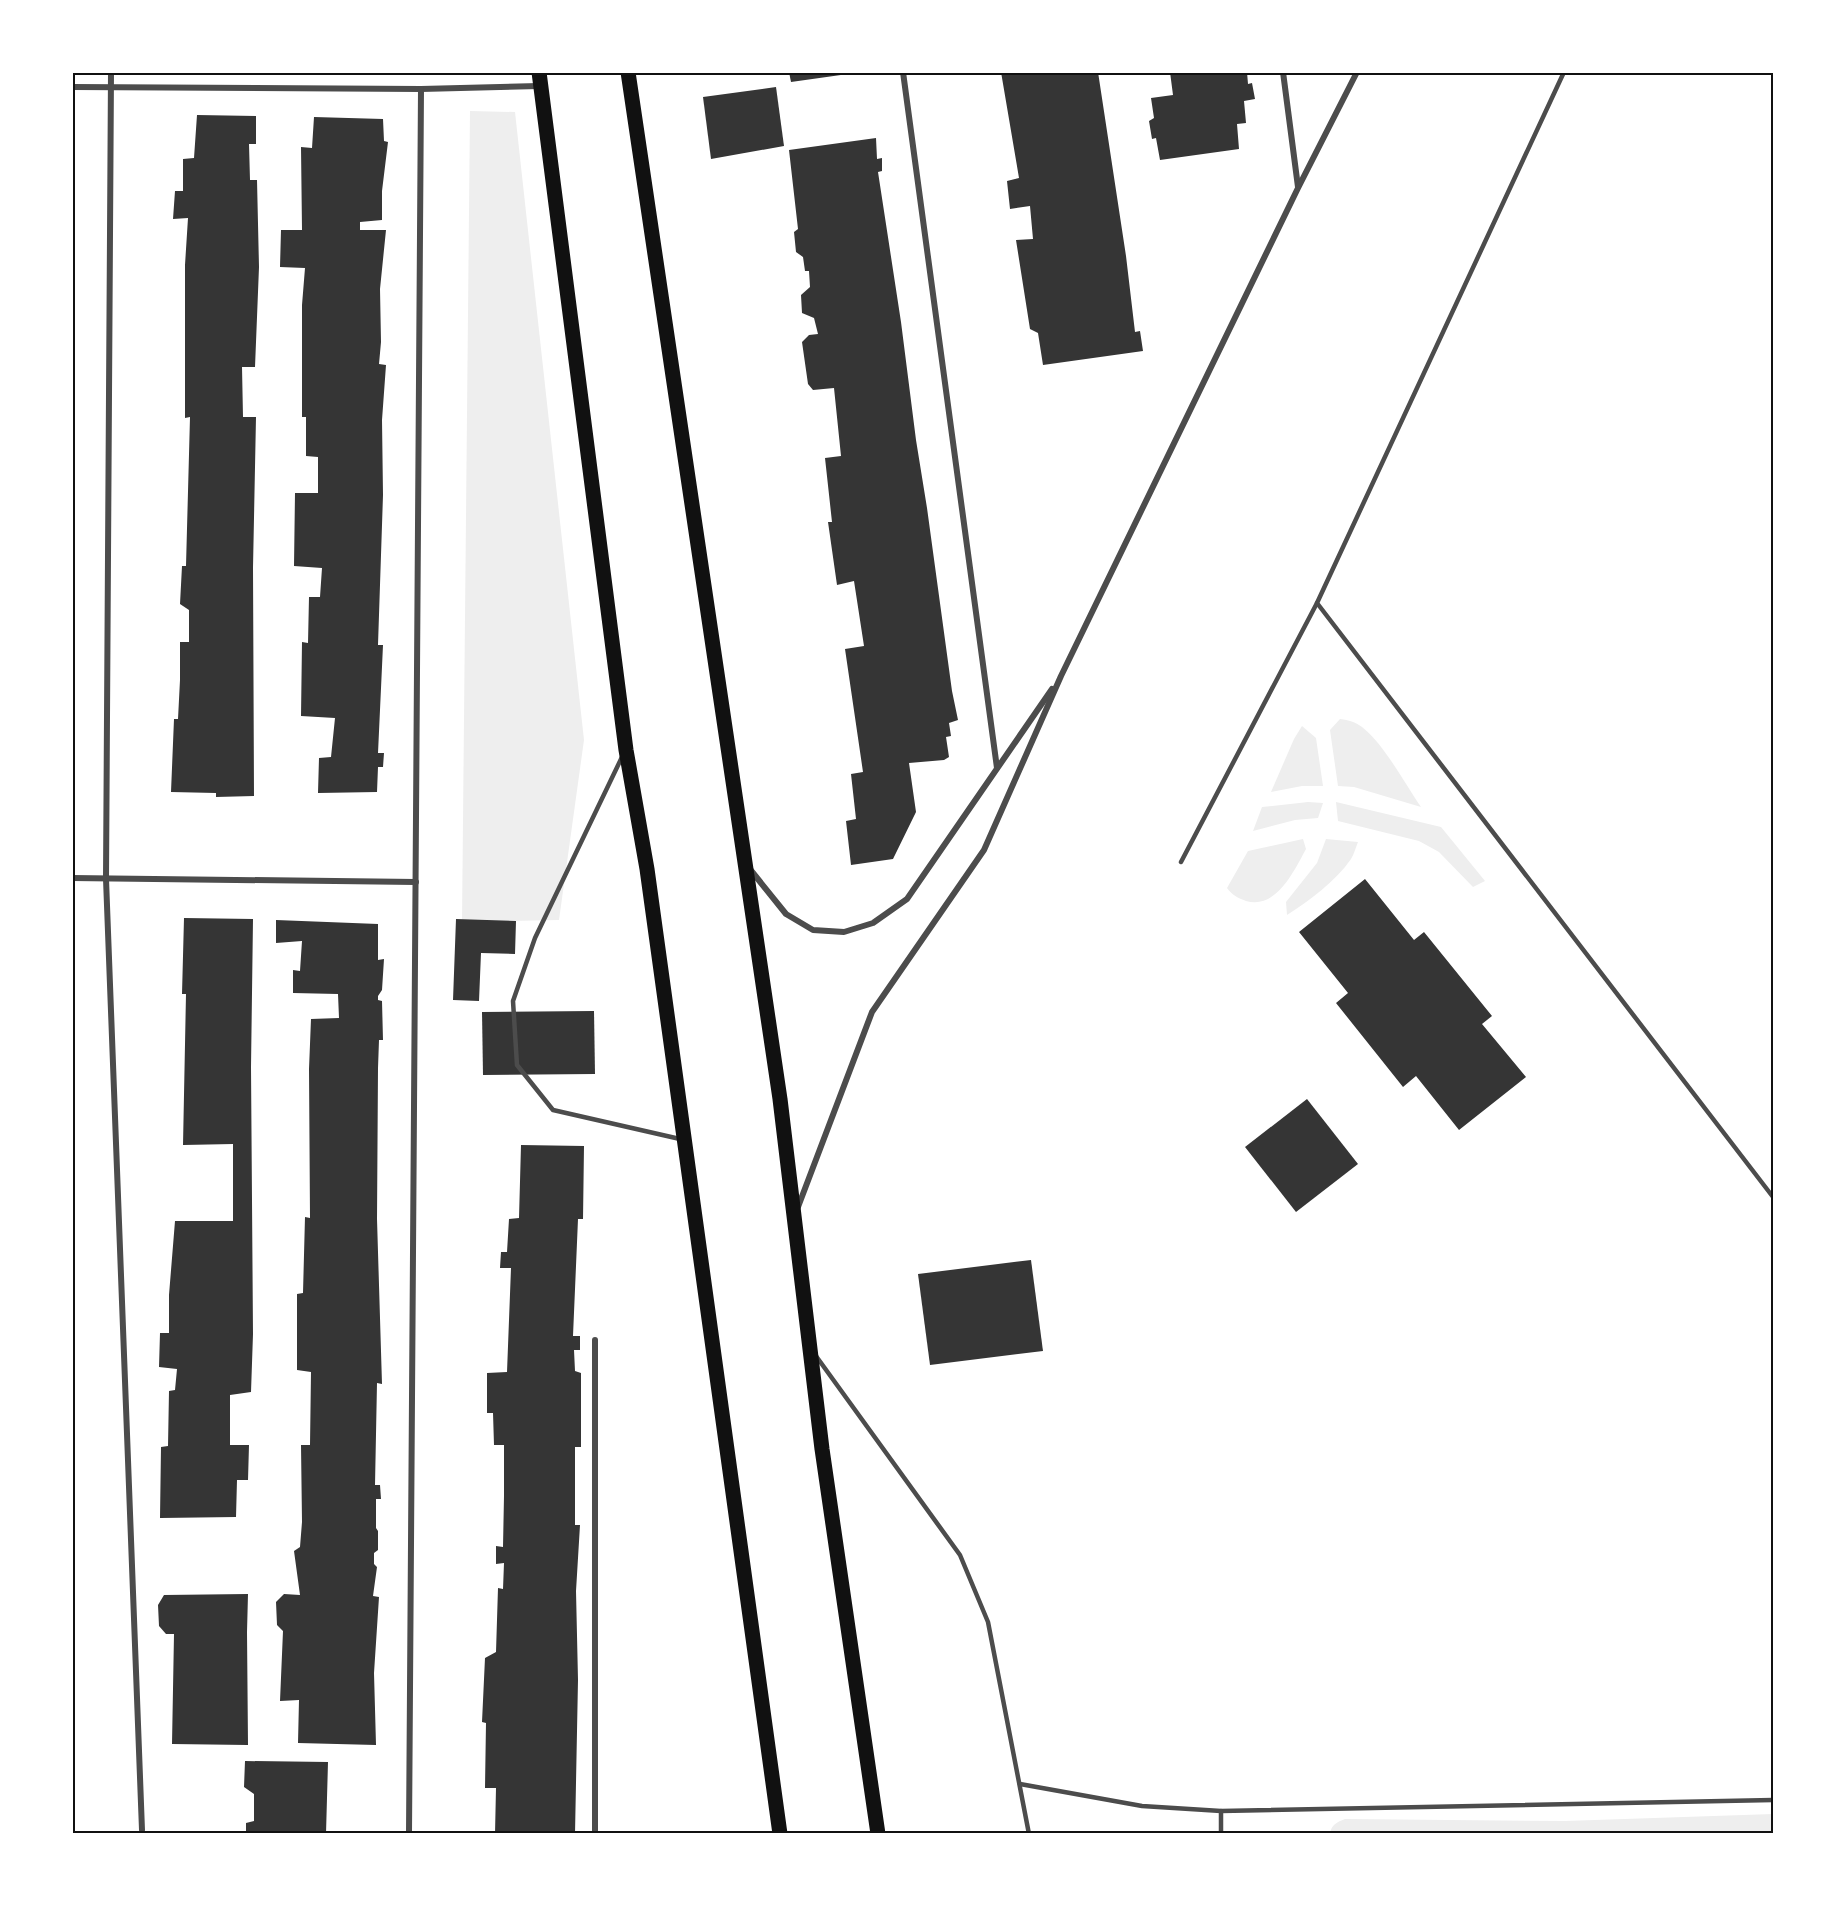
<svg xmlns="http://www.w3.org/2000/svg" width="1845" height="1906" viewBox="0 0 1845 1906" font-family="'Fira Sans',sans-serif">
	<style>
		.green { fill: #eee }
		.building { fill: #353535 }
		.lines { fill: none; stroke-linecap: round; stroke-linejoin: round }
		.service { stroke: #4c4c4c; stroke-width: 4.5 }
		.minor { stroke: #4c4c4c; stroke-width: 6 }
		.primary { stroke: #111; stroke-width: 15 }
		.neatline { fill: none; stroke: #111; stroke-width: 2 }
	</style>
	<rect width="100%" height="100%" fill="#fff"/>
	<g class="green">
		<path d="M470,111L515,112L584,740L559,920L462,922Z"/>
		<path d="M1340,719C1349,720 1355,722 1362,727C1384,744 1405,784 1421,807L1354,787L1338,786L1330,730Z"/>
		<path d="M1302,726L1316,738L1323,786H1302L1271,792L1294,739Z"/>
		<path d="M1308,802L1323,803L1318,818L1295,820L1253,831L1262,807Z"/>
		<path d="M1336,802L1441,827L1485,881L1473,887L1439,852L1419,841L1338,821Z"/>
		<path d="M1303,839L1306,849C1294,871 1276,910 1246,901C1238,898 1232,895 1227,888L1248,851Z"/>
		<path d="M1326,839L1358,842C1356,847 1354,854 1351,859C1335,882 1310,900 1287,915L1286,902L1317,863Z"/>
		<path d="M1773,1814V1834H1330C1331,1825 1337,1822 1345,1819L1565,1821Z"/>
	</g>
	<g class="building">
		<path d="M789,72H855V73L791,82Z"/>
		<path d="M1001,72H1098L1126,256L1135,332L1140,331L1143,351L1043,365L1038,333L1030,329L1016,240L1033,239L1030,206L1010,209L1007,181L1019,178Z"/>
		<path d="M1170,72H1247L1248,84L1252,83L1255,99L1244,101L1246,123L1237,124L1239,149L1160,160L1156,138L1152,139L1149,121L1154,118L1151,98L1173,95Z"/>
		<path d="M776,87L784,146L711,159L703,97Z"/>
		<path d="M197,115L256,116V144H249L250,180H257L259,267L255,367H242L243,417H256L253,568L254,796L216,797V793L171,792L174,719H178L180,680V642H189V610L180,604L182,566H186L190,417L185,418V265L188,218L173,219L175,191H183V159L194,158Z"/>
		<path d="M314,117L383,119L384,141L388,142L382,191V220L360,222V230H386L380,289L381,342L379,364L386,365L382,420L383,495L378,645H383L378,753H384L383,767H378L377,792L318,793L319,758L331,757L335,718L301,716L302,642L308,643L309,597H320L322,568L294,566L295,493H318V457L306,456V417H302V305L305,268L280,267L281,230H302L301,147L312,148Z"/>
		<path d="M876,138L877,159L882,158V171L878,172L901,322L916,440L927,508L952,691L958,720L949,723L951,736L946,737L949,757L944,760L909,763L916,812L893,859L851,865L846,821L856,819L851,774L863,772L845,649L864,646L854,581L837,585L828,522H832L825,458L841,456L834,388L813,390L808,384L802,342L809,335L818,334L814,318L802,313L801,295L810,287L809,271H805L803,257L796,252L794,232L798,229L789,150Z"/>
		<path d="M1365,879L1414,940L1424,932L1492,1016L1482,1024L1526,1077L1459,1130L1416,1076L1403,1087L1336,1003L1348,993L1299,932Z"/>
		<path d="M184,918L253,919L251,1067L253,1334L251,1392L230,1395V1445H249L248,1480H237L236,1517L160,1518L161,1447L168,1446L169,1391L175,1390L177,1369L159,1367L160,1333H169V1295L175,1221H233V1144L183,1145L186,994H182Z"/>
		<path d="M456,919L516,921L515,954L481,953L479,1001L453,1000Z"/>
		<path d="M276,920L378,924V960L384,959L382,990L378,996V1000L382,1001L383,1040H379L378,1068L377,1219L382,1384L377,1383L375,1485H380L381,1499H376V1528L378,1531V1550L374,1553V1564L377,1567L373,1596L379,1597L374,1673L376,1745L298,1743L299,1700L280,1701L283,1631L277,1625L276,1602L284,1594L300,1595L294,1551L300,1547L302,1522L301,1445H310L311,1372L297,1370V1294L303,1293L305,1217L310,1218L309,1069L311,1019L339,1018L338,994L293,993V970L300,971L302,941L276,943Z"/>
		<path d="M594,1011L595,1074L483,1075L482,1012Z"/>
		<path d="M1307,1099L1358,1164L1296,1212L1245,1147Z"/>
		<path d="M521,1145L584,1146L583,1219H578L573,1336H580V1350H574L575,1371L581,1373V1447H575V1525H580L576,1591L578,1680L575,1834H495L496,1788H485L486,1723L482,1722L485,1658L496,1652L498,1588L503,1589L504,1563L496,1564V1546L503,1547L504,1496V1445H494L493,1413H487V1373L507,1372L511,1268H500L501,1252H507L509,1219L519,1218Z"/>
		<path d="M1031,1260L1043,1351L930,1365L918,1274Z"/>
		<path d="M248,1594L247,1632L248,1745L172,1744L174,1634H166L159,1626L158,1605L164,1595Z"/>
		<path d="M245,1761L328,1762L326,1834H246V1823L254,1821V1794L244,1787Z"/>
	</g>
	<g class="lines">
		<g class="service">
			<path d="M1564,72L1317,603L1773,1197"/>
			<path d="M622,757L535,938L513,1001L517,1065L553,1110L680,1139"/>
			<path d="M1181,862L1317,603"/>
			<path d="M816,1356L960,1555L988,1622L1029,1834"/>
			<path d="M1020,1784L1142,1806L1221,1811L1773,1800"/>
			<path d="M1221,1834V1811"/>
		</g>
		<g class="minor">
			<path d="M111,72L106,879L142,1830"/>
			<path d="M903,72L997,768"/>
			<path d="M1283,72L1298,187"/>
			<path d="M72,87L421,89L539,86"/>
			<path d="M749,868L786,914L813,930L844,932L873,923L907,899L1052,689"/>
			<path d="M72,878L416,882"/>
			<path d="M798,1207L872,1012L984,850L1061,676L1298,188L1357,72"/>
			<path d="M595,1340V1834"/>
			<path d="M409,1834L421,89"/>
		</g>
		<g class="primary">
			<path d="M539,72L626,750L647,869L780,1834"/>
			<path d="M628,72L780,1099L822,1449L878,1834"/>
		</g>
	</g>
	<rect width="1845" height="1906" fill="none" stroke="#ffffff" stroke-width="147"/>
	<rect x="74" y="74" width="1698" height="1758" class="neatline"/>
</svg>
